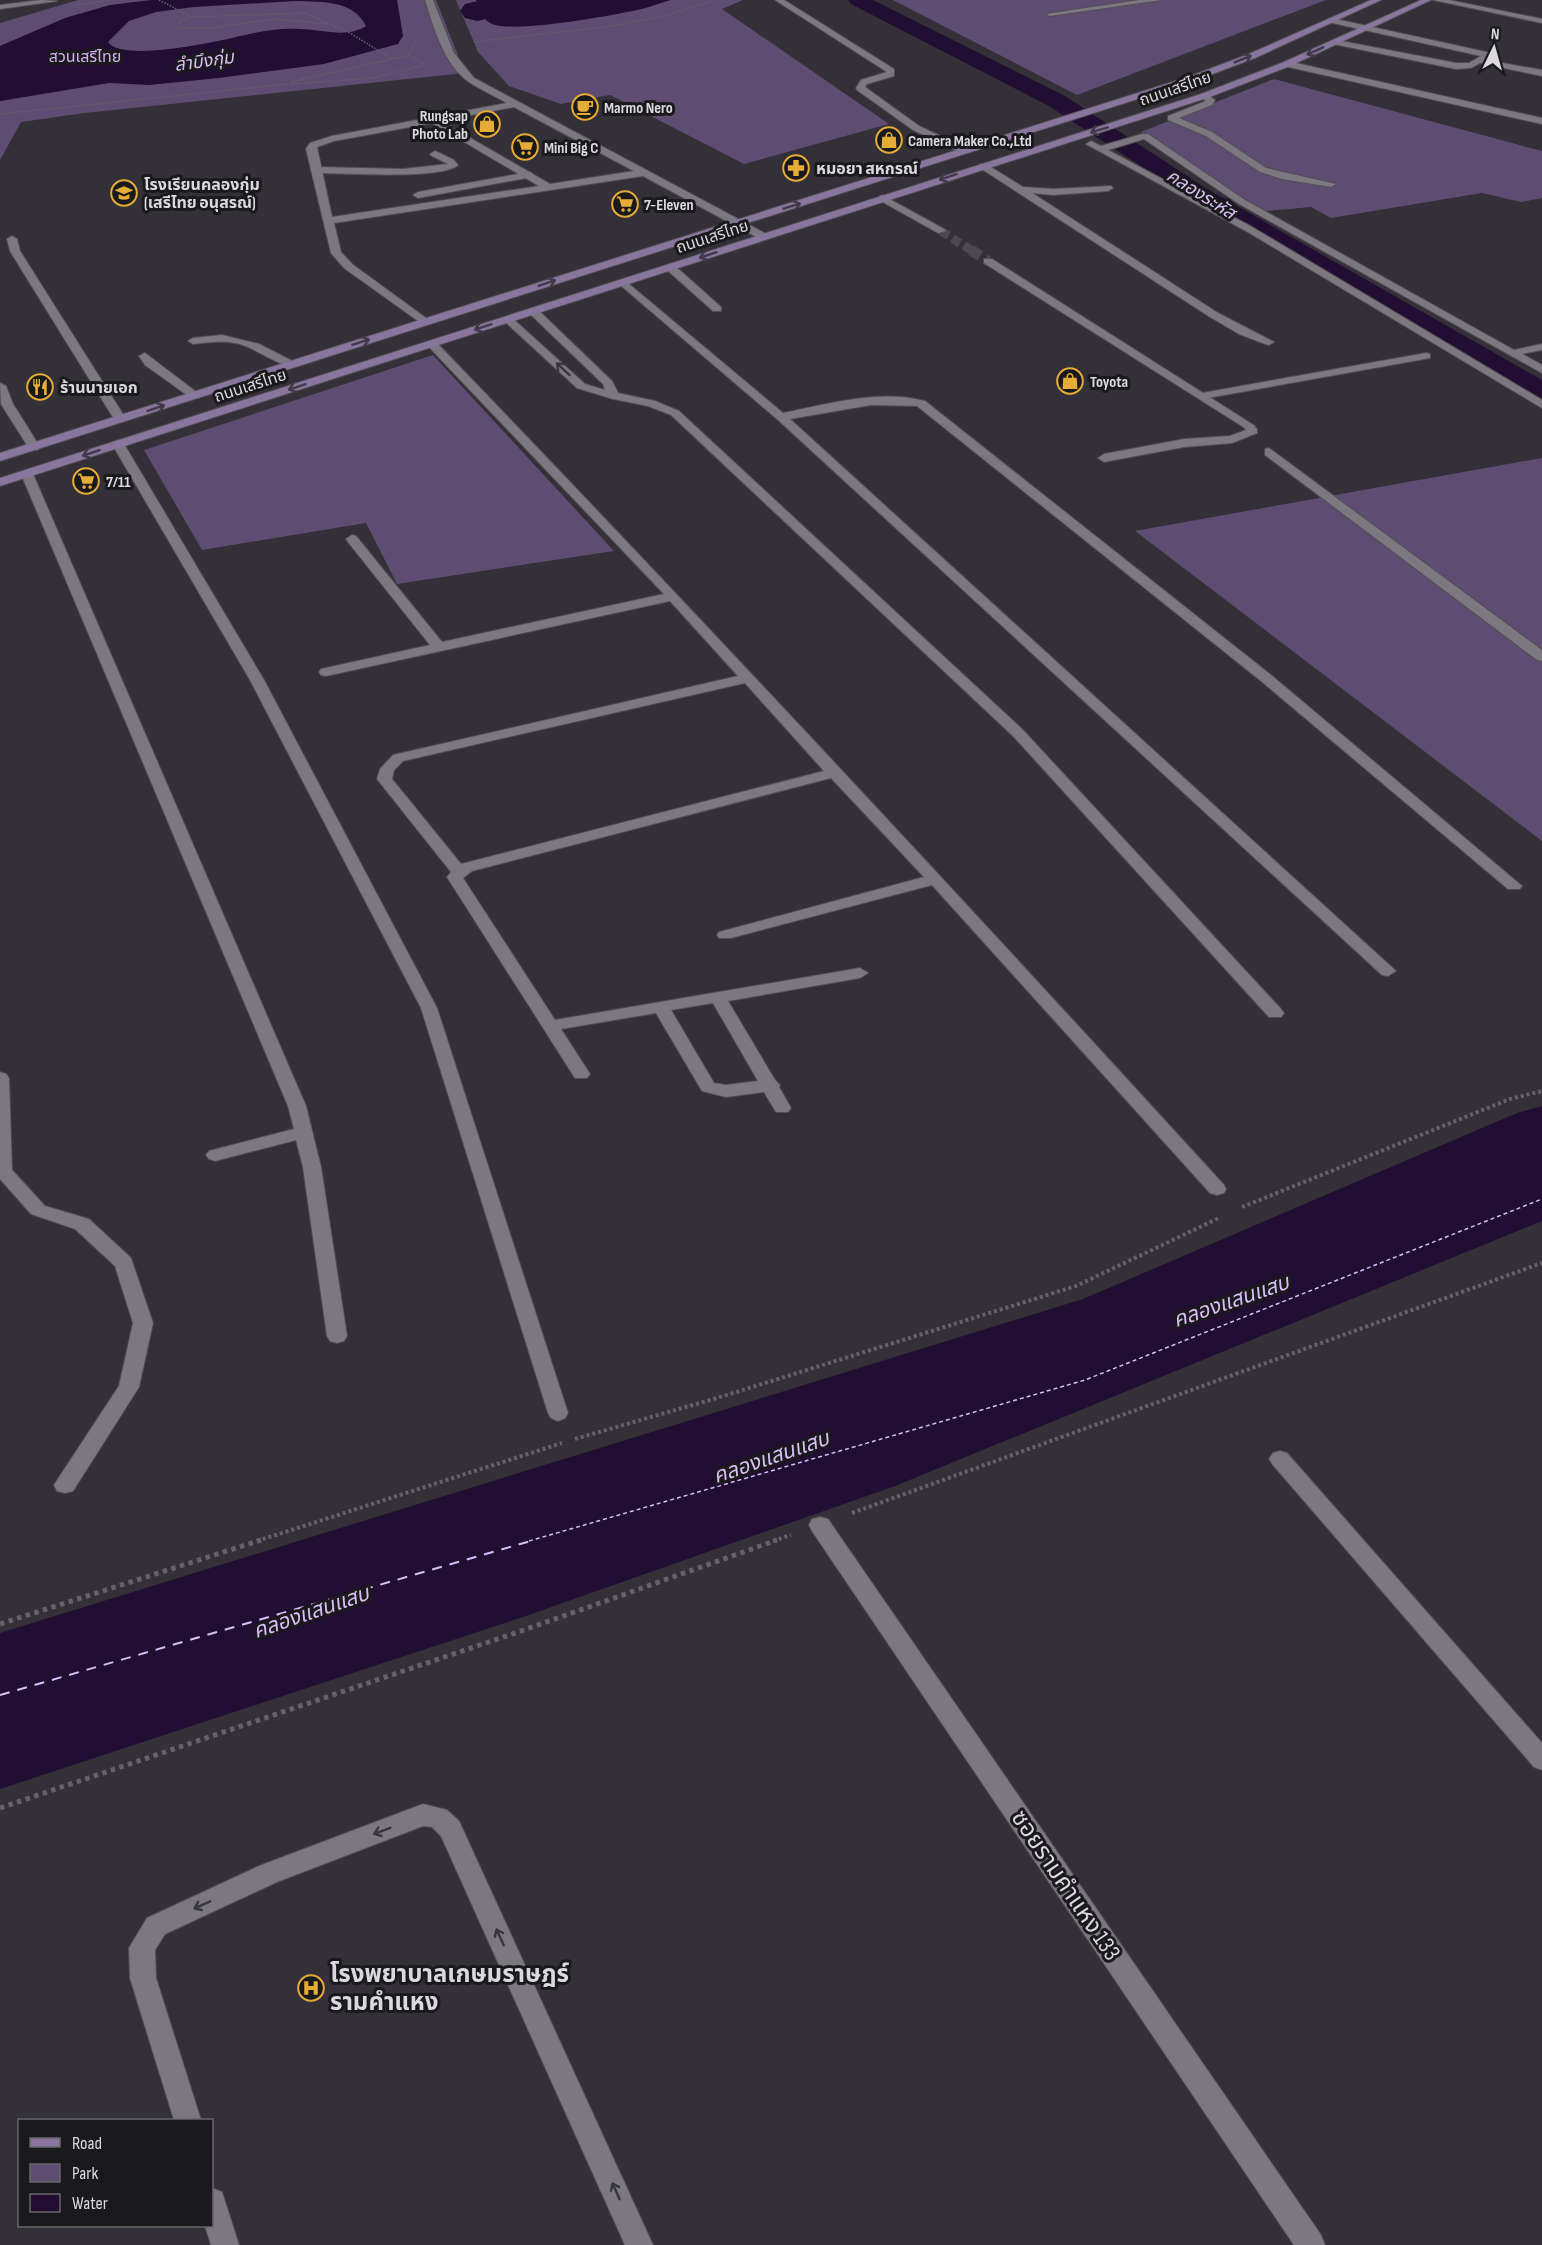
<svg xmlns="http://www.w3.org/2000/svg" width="1542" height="2245" viewBox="0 0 1542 2245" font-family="'Sofia Sans Condensed','Noto Sans Thai',sans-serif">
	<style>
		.green { fill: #5f4c73 }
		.water { fill: #220d33; fill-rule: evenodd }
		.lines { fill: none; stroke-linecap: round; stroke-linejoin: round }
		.canal { fill: #220d33; fill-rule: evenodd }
		.river { fill: #220d33; fill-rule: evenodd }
		.ferry-far1 { stroke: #d9bef7; stroke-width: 1.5; stroke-dasharray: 4 3; stroke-linecap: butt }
		.ferry { stroke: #d9bef7; stroke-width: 2; stroke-dasharray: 10 8; stroke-linecap: butt }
		.minor-tunnel-far1 { stroke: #4c4950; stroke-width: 9; stroke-dasharray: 9 4.5; stroke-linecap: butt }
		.minor-tunnel { stroke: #4c4950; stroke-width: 11; stroke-dasharray: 11 6; stroke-linecap: butt }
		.service-casing { stroke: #514e53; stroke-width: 2 }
		.minor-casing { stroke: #514e53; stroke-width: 2 }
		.secondary-casing { stroke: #514e53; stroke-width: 2 }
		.path-far2 { stroke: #656369; stroke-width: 1.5; stroke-dasharray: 1.5 1.5; stroke-linecap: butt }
		.path-far1 { stroke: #656369; stroke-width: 4; stroke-dasharray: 3 3; stroke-linecap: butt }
		.path { stroke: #656369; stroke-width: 5; stroke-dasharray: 4.5 4.5; stroke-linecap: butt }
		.service { fill: #7c7880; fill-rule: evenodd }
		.minor { fill: #7c7880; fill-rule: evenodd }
		.secondary { fill: #8a759e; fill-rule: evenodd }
		.oneway { stroke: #41394a }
		.oneway2 { stroke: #37363a }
		.labels { text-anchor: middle; stroke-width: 6; stroke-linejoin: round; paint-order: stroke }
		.far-park-label { font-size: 16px; fill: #d1aff5; stroke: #1a191c }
		.far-street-label { font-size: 16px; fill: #dbd9dd; stroke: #1a191c }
		.far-poi-label { font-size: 16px; font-weight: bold; fill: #dbd9dd; stroke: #1a191c; text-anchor: start }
		.far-water-label { font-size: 18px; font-style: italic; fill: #d9bef7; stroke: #1a191c }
		.water-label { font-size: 21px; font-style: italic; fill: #d9bef7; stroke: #1a191c }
		.near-street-label { font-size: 24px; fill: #dbd9dd; stroke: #1a191c }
		.near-poi-label { font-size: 24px; font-weight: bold; fill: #dbd9dd; stroke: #1a191c; text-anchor: start }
	</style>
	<rect width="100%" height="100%" fill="#333037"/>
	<g class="green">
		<path d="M78,0H436L465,73L85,113L21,122L0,160V23Z"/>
		<path d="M456,0H743L722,9L889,124L744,164L610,95L561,104L509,86L478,52Z"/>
		<path d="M893,0H1326L1077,95Z"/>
		<path d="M1274,79L1542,151V198L1521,202L1482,193L1331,218L1311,207L1266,211L1213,181L1141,132Z"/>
		<path d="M433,355L614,551L397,584L366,523L202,550L144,450Z"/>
		<path d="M1542,458V841L1135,531Z"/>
	</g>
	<g class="water">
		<path d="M151,0H397L403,36L398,44L324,64L219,78L149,85L109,83L0,101V46L65,18L110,5ZM295,1C323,2 353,0 366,26C346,39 322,29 299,29C281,28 263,31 245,35C220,41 123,63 108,42L129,21L156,12L194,7Z"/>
		<path d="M476,0H671C657,4 642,10 627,12C603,17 507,34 490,23C482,18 480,8 476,0Z"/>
		<path d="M1542,1106V1221L895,1486L520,1618L0,1789V1633L1083,1299L1517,1113Z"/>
	</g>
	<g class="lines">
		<path class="canal" d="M848,0H873L1065,96L1207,189L1542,380V401L1532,398L1191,199L1049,106L851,4Z"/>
		<path class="river" d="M548,0L543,7L477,21L465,18L460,11L465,4L482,0Z"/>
		<path class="ferry-far1" d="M529,1541L1085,1380L1542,1199"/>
		<path class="ferry" d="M0,1695L534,1540"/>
		<path class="minor-tunnel-far1" d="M941,231L974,252"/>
		<path class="minor-tunnel" d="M971,250L988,261"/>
		<g class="service-casing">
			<g id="service">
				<path d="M41,0L57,1L0,9V5Z"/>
				<path d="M1139,0H1161L1050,16L1046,14Z"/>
				<path d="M1433,0H1449L1542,19V23Z"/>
				<path d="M1331,18L1491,53V57L1486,60L1542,70V76L1480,63L1471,68L1456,69L1333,44L1332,42L1336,40L1456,63H1469L1481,56L1328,22L1327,20Z"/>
				<path d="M435,151L454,160L458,165C442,180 341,173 316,173L311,170L316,167L403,169L448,164L432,156L430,154Z"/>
				<path d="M529,172L532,173V177L418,198L413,195L418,192Z"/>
				<path d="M666,265H674L721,307V311H713L666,269Z"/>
				<path d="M222,335L259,344L298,364L296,366C283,369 255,348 240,344C224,340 209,342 193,344L188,341L193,338Z"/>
				<path d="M145,353L199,394V398H191L145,365L139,356Z"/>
				<path d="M1426,353L1430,354V358L1202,399L1196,396L1202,393Z"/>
				<path d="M0,383L6,386L13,404L40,447L38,450H30L1,404Z"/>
				<path d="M1249,423L1257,429V433L1232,443L1184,447L1104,462L1098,458L1104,454L1184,439L1230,436L1246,430L1243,426Z"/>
				<path d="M423,1804L447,1810L459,1821L653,2245H625L441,1836L432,1827L423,1826L277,1882L165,1934L155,1950L156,1978L201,2120H174L130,1978L129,1948L147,1918L259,1866Z"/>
				<path d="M212,2188L222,2192L239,2245H211L205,2226H212Z"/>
			</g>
		</g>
		<g class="minor-casing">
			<g id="minor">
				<path d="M425,0H433L454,53L474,78L768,235V239H760L643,176L334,223L341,252L352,264L430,321L429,323H421L344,268L331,253L306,149L310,143L332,136L507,103C495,96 481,90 469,82C444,65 434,28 425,0ZM514,107L634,171L550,184L441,121ZM432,123L539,186L332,217L317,147L334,141Z"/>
				<path d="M775,0H784L894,69V76L867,84L865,87L919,126L968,149V153H962L913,130L857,90L856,88L861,80L887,72Z"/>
				<path d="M1287,61L1542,118V124L1284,66V62Z"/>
				<path d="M1201,94H1207L1215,100L1212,105L1179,118L1212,132L1266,168L1336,184L1331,187L1282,179L1260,172L1206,136L1168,120V116L1206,101L1201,98Z"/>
				<path d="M1142,134H1148L1245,200L1514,350L1542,344V350L1522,354L1542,365V373L1239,204L1144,139L1108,150L1252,227L1542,400V408L1246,231L1086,144L1091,141L1101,146Z"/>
				<path d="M980,164H986L1023,187L1053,189L1111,186L1113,188L1108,191L1053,195L1032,193L1218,313L1274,342L1269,345L1265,344L1239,334L1210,317L980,168Z"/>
				<path d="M882,195L944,229L946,231L938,233L879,200L877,198Z"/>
				<path d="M12,236L17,239L20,251L126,419L124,421H116L114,419L10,251L7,239Z"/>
				<path d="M984,259H992L1255,426L1253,428H1245L984,263Z"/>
				<path d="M623,279L783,413C829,404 878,389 925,401L1271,675L1522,886L1520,889H1508L1261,681L917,406L871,405L790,419L1396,971L1388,976L1382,975L777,419L619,284L618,282Z"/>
				<path d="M533,308L537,309L612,381L618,393L655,401L679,411L1023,730L1281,1009L1284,1013L1281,1017H1269L1013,736L671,415L648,406L613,399L577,388L502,319L507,316L511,317L585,384L605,390L603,384L529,313V309Z"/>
				<path d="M432,341L436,342C703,619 964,900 1224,1185L1226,1189L1224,1193L1217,1195L1210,1193L932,885L731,938H719L717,935L719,932L924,877L831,778L472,871L463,878L555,1020L860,968L868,973L860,978L728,1001L775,1080L780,1085L779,1087L791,1108L788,1112H776L764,1092L726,1097L702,1091L656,1013L561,1029L590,1074L587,1078H575L447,877L451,872L377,779L380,769L393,755L738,676L670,601L326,676L321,675L319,672L321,669L430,645L348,542L346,539L352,535L356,536L442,642L664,594L428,346L427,344ZM745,683L824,771L461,864L392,779L394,770L403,761ZM713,1003L758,1081L726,1085L714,1083L671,1010Z"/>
				<path d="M118,440L124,444L264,680L437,1008L568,1413L565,1418L558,1421L551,1418L548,1413L421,1008L250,680L112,444Z"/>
				<path d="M1269,448L1542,650V661L1537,660L1265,455V449Z"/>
				<path d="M27,470L33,474L306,1106L321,1167L347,1336L344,1341L337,1343L330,1341L327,1336L303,1167L296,1140L215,1161L209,1159L206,1155L209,1151L294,1129L288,1106L21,474Z"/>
				<path d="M0,1072L6,1074L9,1078L12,1170L45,1206L89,1219L131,1258L153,1323L139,1387L73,1491L65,1493L57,1491L54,1485L119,1386L133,1323L115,1266L75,1229L31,1214L0,1179Z"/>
				<path d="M1280,1451L1287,1453L1542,1743V1770L1534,1767L1273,1465L1269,1459L1273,1453Z"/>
				<path d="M820,1517L828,1519L1321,2235L1325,2245H1294L812,1531L809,1525L812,1519Z"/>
			</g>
		</g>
		<g class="secondary-casing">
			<g id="secondary">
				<path d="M1371,0H1381L1255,58L1194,81L0,461V453L1188,77L1249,54Z"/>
				<path d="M1421,0H1431L1290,66L1207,98L0,486V478L1201,94L1284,62Z"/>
			</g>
		</g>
		<g class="path-far2">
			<path d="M159,0L190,16"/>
			<path d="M76,5L112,0"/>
			<path d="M328,24L276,19L209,28H177L181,20L190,17L306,13L350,33L392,59"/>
			<path d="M415,42L409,55L424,64"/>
			<path d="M474,42L604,27L666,16L714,0"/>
			<path d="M291,82L409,55"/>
			<path d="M0,114L278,85L371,78L426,65"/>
		</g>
		<g class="path-far1">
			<path d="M1242,1207L1510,1099L1542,1091"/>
			<path d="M575,1439L717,1398L1076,1286L1219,1218"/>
			<path d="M852,1513L1542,1263"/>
			<path d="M257,1541L562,1443"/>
			<path d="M773,1541L791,1535"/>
		</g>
		<g class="path">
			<path d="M0,1624L261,1540"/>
			<path d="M0,1808L524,1630L777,1540"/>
		</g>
		<use href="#service" class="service"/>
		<use href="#minor" class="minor"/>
		<use href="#secondary" class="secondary"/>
	</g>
	<defs><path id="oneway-shaft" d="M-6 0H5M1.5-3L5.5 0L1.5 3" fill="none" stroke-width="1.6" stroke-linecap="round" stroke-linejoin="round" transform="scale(1.5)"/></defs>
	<g class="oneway">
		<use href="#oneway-shaft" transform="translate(1315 51) rotate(156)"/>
		<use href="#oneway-shaft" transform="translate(1243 59) rotate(-22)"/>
		<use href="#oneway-shaft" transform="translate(1099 130) rotate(163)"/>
		<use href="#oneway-shaft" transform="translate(948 177) rotate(162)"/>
		<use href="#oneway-shaft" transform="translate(792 206) rotate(-17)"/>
		<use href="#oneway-shaft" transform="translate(708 255) rotate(162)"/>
		<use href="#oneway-shaft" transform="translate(547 283) rotate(-18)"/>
		<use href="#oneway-shaft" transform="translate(483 327) rotate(162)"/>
		<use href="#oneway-shaft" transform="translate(361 342) rotate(-18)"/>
		<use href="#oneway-shaft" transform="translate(297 387) rotate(162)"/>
		<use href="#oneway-shaft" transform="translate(156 408) rotate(-18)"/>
		<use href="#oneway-shaft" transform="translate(91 453) rotate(162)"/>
	</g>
	<g class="oneway2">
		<use href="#oneway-shaft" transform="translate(563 369) rotate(-137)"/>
		<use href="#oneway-shaft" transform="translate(382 1831) rotate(159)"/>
		<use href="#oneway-shaft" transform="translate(202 1905) rotate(156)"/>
		<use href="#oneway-shaft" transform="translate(500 1937) rotate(-115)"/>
		<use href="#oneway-shaft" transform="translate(616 2191) rotate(-114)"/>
	</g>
	<defs>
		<g id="cafe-ring" transform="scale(1.35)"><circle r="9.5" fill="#1a191c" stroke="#e5ad35" stroke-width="1.5"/><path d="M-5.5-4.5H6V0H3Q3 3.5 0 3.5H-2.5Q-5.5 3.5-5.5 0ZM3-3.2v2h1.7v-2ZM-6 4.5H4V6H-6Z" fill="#e5ad35"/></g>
		<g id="shop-ring" transform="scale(1.35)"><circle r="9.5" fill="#1a191c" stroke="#e5ad35" stroke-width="1.5"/><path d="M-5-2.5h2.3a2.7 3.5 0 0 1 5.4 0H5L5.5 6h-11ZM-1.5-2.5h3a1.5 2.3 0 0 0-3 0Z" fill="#e5ad35"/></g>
		<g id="supermarket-ring" transform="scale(1.35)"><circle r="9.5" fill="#1a191c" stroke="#e5ad35" stroke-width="1.5"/><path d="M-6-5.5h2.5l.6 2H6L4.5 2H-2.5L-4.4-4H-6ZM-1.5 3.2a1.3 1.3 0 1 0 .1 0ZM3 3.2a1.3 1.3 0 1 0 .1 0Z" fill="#e5ad35"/></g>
		<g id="pharmacy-ring" transform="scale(1.35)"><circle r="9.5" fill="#1a191c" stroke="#e5ad35" stroke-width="1.5"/><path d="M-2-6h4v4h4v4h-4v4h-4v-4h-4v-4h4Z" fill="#e5ad35"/></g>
		<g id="school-ring" transform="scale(1.35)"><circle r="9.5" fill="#1a191c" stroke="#e5ad35" stroke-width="1.5"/><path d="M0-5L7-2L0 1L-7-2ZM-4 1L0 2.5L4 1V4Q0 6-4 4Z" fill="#e5ad35"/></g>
		<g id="restaurant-ring" transform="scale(1.35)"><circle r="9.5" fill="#1a191c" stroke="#e5ad35" stroke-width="1.5"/><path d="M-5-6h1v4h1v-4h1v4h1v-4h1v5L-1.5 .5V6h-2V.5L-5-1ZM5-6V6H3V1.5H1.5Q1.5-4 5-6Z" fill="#e5ad35"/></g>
		<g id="hospital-ring" transform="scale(1.35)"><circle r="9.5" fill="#1a191c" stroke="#e5ad35" stroke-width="1.5"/><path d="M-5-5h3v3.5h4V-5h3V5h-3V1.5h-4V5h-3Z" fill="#e5ad35"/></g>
	</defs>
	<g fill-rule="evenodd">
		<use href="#cafe-ring" x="585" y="107"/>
		<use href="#shop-ring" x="487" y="124"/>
		<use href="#shop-ring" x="889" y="140"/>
		<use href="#supermarket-ring" x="525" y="147"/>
		<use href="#pharmacy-ring" x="796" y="168"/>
		<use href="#school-ring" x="124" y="193"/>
		<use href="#supermarket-ring" x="625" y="204"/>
		<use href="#shop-ring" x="1070" y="381"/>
		<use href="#restaurant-ring" x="40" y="387"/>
		<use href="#supermarket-ring" x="86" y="481"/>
		<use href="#hospital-ring" x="311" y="1988"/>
	</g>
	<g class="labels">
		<g class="far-park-label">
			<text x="85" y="62">สวนเสรีไทย</text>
		</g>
		<g class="far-street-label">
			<text transform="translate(1175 88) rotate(-19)" y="6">ถนนเสรีไทย</text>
			<text transform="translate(712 236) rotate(-18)" y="6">ถนนเสรีไทย</text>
			<text transform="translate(250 385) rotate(-18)" y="6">ถนนเสรีไทย</text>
		</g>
		<g class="far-poi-label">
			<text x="604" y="113">Marmo Nero</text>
			<text x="468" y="121" text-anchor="end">Rungsap<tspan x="468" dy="18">Photo Lab</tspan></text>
			<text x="908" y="146">Camera Maker Co.,Ltd</text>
			<text x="544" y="153">Mini Big C</text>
			<text x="816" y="174">หมอยา สหกรณ์</text>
			<text x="144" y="190">โรงเรียนคลองกุ่ม<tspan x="144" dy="18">(เสรีไทย อนุสรณ์)</tspan></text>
			<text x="644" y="210">7-Eleven</text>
			<text x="1090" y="387">Toyota</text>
			<text x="60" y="393">ร้านนายเอก</text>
			<text x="106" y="487">7/11</text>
		</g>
		<g class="far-water-label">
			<text transform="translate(204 61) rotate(-8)" y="6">ลำบึงกุ่ม</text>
			<text transform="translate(1201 194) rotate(32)" y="6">คลองระหัส</text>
		</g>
		<g class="water-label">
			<text transform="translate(1231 1301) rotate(-19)" y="7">คลองแสนแสบ</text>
			<text transform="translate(771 1457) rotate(-19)" y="7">คลองแสนแสบ</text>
			<text transform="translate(311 1612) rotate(-19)" y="7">คลองแสนแสบ</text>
		</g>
		<g class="near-street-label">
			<text transform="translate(1066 1885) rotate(56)" y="8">ซอยรามคำแหง 133</text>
		</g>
		<g class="near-poi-label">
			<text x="330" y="1982">โรงพยาบาลเกษมราษฎร์<tspan x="330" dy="28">รามคำแหง</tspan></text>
		</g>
	</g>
	<rect x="18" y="2119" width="195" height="108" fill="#1a191c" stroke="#676669" stroke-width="1.5"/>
	<rect x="30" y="2138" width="30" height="9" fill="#8a759e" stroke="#676669" stroke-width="1.5"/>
	<text x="72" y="2149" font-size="18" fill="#dbd9dd">Road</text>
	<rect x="30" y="2164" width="30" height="18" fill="#5f4c73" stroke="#676669" stroke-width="1.5"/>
	<text x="72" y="2179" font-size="18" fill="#dbd9dd">Park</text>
	<rect x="30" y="2194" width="30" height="18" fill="#220d33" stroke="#676669" stroke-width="1.5"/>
	<text x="72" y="2209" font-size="18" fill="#dbd9dd">Water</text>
	<g transform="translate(1494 48) rotate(5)" stroke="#1a191c" stroke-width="4.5" paint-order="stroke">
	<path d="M0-4.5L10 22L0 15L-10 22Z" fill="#dbd9dd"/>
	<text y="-9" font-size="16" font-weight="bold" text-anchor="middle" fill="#dbd9dd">N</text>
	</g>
</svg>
